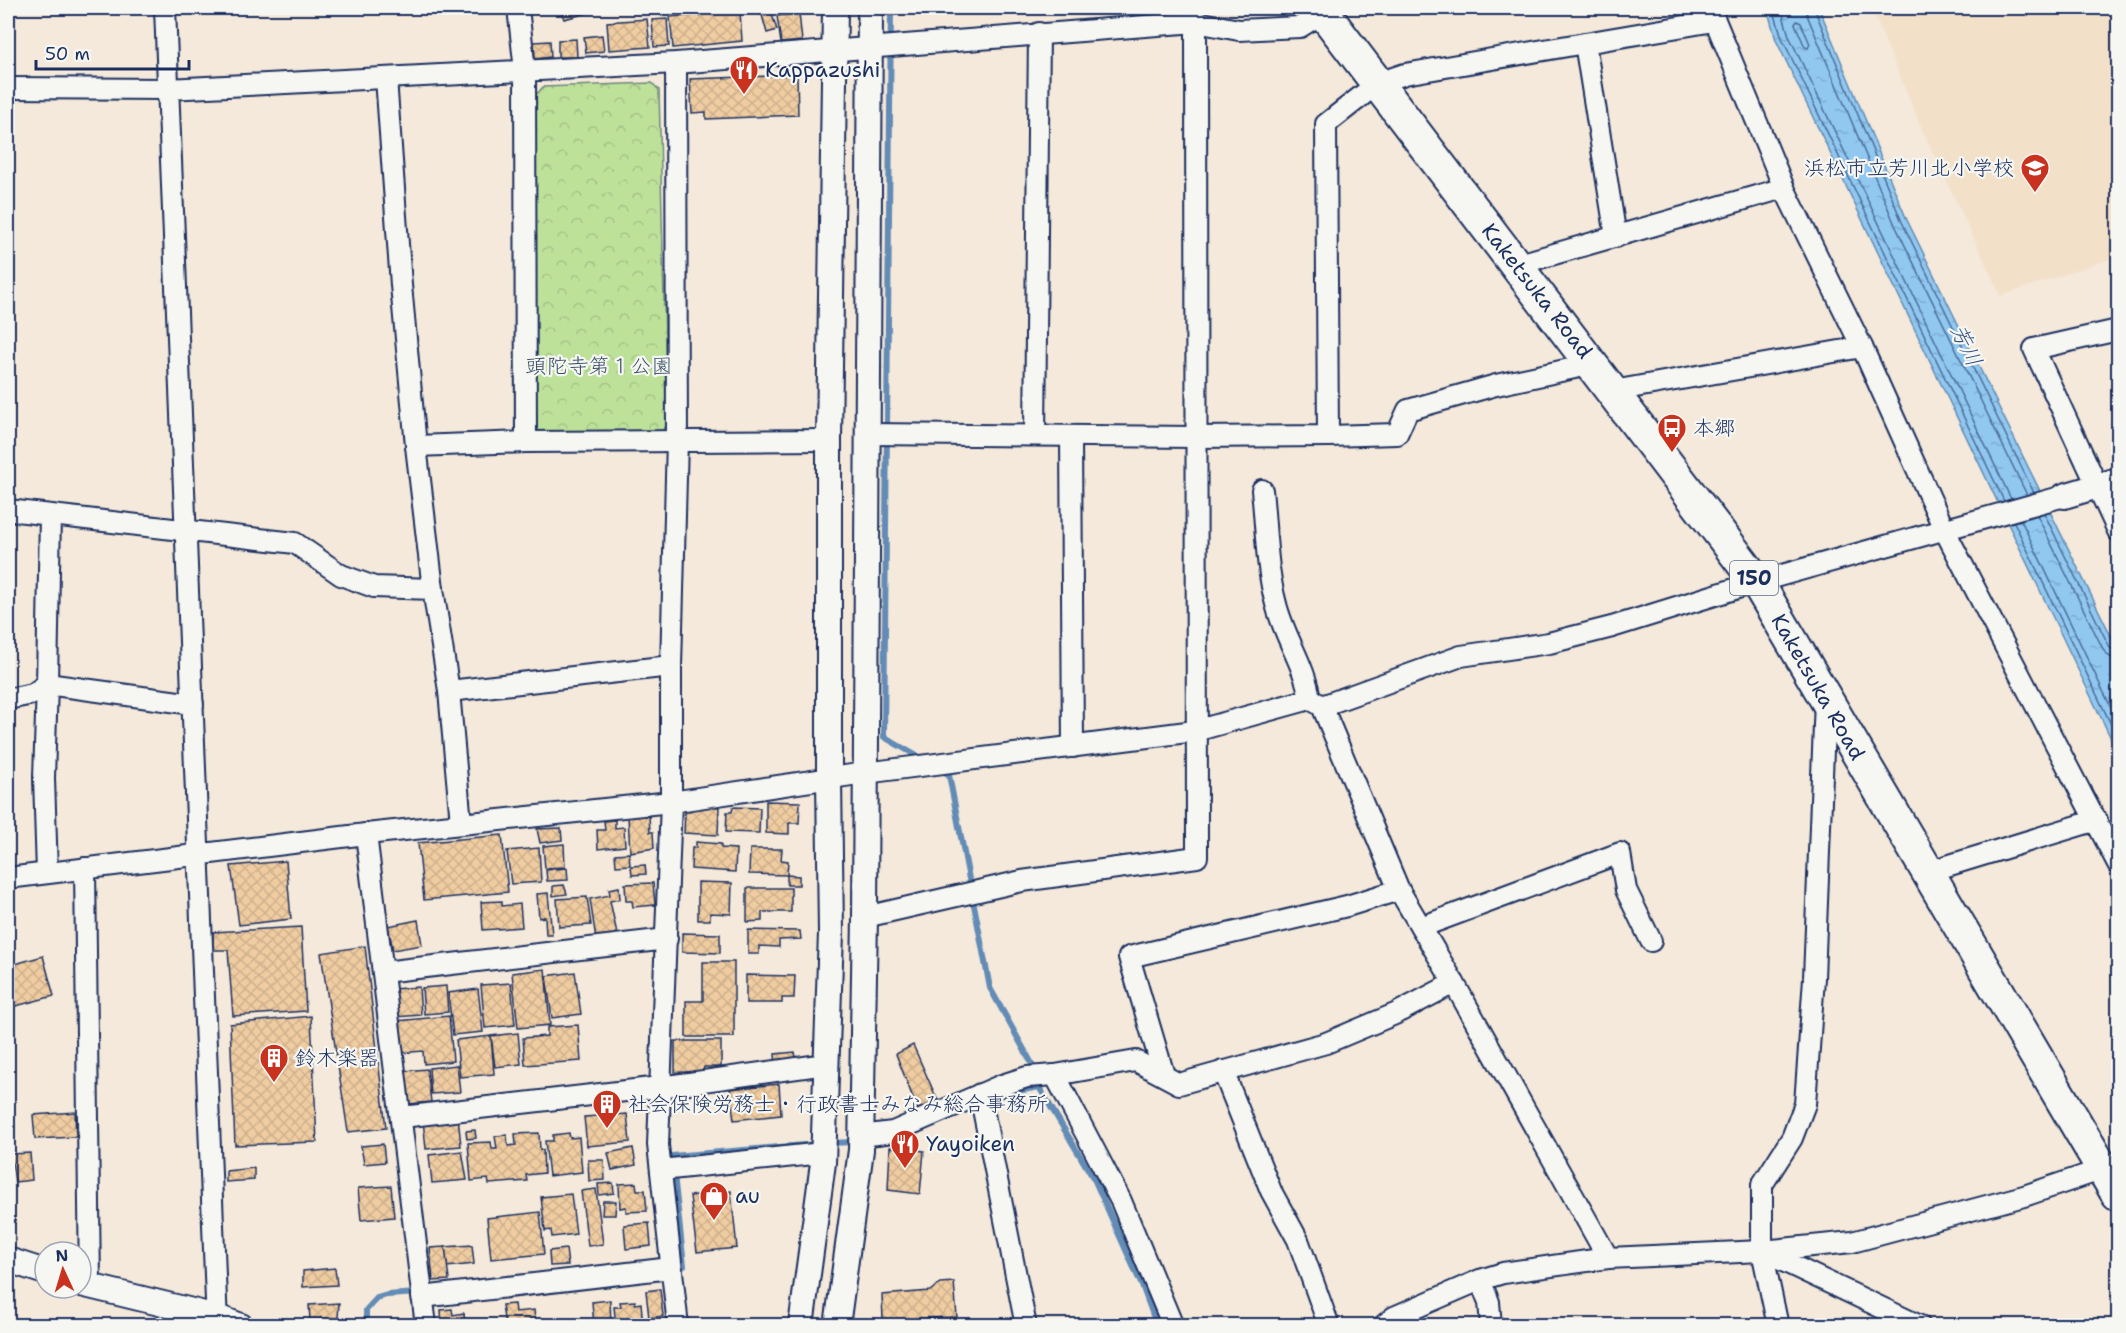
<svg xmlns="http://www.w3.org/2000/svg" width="2126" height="1333" viewBox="0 0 2126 1333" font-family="'Shantell Sans','Klee One',sans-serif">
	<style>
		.built { fill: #f3e0c9 }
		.park { fill: url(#park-crowns); stroke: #6c887c; stroke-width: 1.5 }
		.water { fill: url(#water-ripples); stroke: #628bb6; stroke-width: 1.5 }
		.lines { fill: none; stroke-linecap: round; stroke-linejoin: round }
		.shore { stroke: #4a6c98; stroke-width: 1.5 }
		.stream { stroke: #628bb6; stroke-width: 6 }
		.building { fill: url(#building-cross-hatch); stroke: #1b2f5e; stroke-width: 1.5 }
		.minor-casing { stroke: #1b2f5e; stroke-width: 24 }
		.tertiary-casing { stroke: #1b2f5e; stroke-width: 28 }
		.trunk-casing { stroke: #1b2f5e; stroke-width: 36 }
		.minor { stroke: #f6f6f2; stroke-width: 20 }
		.tertiary { stroke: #f6f6f2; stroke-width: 24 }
		.trunk { stroke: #f6f6f2; stroke-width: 32 }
		.labels { text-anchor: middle; stroke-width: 4.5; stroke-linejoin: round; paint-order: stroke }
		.shield { fill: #f6f6f2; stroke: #5d6b8a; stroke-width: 1.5 }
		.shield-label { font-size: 20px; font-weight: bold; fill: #1b2f5e }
		.poi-label { font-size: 21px; fill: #1b2f5e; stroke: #f6f6f2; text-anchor: start }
		.street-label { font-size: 21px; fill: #1b2f5e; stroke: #f6f6f2 }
		.park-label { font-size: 21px; fill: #3c536a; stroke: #f6f6f2 }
		.water-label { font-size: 22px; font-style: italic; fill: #385582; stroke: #f6f6f2 }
	</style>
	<defs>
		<pattern id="park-crowns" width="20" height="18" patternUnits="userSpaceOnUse" patternTransform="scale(1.5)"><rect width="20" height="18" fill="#bee19a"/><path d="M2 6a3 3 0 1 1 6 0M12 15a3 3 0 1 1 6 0" fill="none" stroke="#a3c187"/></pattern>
		<pattern id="water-ripples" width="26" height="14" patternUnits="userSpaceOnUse" patternTransform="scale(1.5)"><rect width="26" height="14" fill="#91c8f0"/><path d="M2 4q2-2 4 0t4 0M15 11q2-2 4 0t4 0" fill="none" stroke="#7cacd0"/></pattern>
		<pattern id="building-cross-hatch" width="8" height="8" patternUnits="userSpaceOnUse" patternTransform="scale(1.5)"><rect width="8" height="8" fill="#f0cca1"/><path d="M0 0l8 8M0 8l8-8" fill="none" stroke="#cdb08d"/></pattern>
	</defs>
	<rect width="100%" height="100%" fill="#f4e9da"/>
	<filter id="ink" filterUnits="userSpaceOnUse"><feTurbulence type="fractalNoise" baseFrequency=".0167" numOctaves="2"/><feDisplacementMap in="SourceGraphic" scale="12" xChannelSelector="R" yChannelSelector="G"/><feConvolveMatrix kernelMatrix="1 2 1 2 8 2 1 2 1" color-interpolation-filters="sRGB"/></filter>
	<g filter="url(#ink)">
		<path class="built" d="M1871,8H2118V256L2001,296L1922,129Z"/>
		<path class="park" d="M652,83L659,90L667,425L661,432H540L533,425L535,96L543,87Z"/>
		<path class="water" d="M1767,8H1819L1907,220L2118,650V753L1776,40Z"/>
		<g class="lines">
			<g class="shore">
				<path d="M1773,8L1782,38L2004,501"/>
				<path d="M1781,8L1789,36L2011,499"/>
				<path d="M1806,8L1807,15L1895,225L2027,495"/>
				<path d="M1814,8L1902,222L2034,493"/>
				<path d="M1797,21L1801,23L1810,44L1808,48L1805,47L1795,24Z"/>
				<path d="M2044,513L2110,648L2118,651"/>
				<path d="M2037,515L2104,651L2110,657L2118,659"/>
				<path d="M2021,520L2118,722"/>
				<path d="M2014,522L2118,739"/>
			</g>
			<g class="stream">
				<path d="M891,8L884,737L924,760"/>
				<path d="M940,769L949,775L990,988L1031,1062L1039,1087L1095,1181L1143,1288L1157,1326"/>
				<path d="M1007,1093L1039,1087"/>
				<path d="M828,1143L856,1142"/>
				<path d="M673,1267L684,1266L672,1156L817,1144"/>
				<path d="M366,1326V1310L377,1298L387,1295L419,1293"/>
			</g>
		</g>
		<g class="building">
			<path d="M560,8H607L564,19Z"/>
			<path d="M760,8H770L777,30L767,33Z"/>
			<path d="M740,11L742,41L673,48L670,17Z"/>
			<path d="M799,13L802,41L781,43L777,16Z"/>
			<path d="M647,19L650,47L609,50L607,22Z"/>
			<path d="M667,19L669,46L654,47L652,20Z"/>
			<path d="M602,35L604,51L586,53L584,37Z"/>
			<path d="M576,39L577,57H558V40Z"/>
			<path d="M550,41L551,57L535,59L534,42Z"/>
			<path d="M797,75L798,115L706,119V112L692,113L690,79Z"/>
			<path d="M766,801L800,802L799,823H789V834L766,833Z"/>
			<path d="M700,805L719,807L718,835L684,833L685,812H690V808L700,809Z"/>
			<path d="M733,807L760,808L759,833L726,832L727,812H732Z"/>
			<path d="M649,816L650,832H653L654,848L630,852L628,817Z"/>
			<path d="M615,820V828L624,827L625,846L598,849L597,830H605L604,821Z"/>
			<path d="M561,828L562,840L540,843L537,829Z"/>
			<path d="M502,835L508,892L424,900L418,843Z"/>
			<path d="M696,842L721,844V848L736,849L735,872L691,869L692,848H696Z"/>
			<path d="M564,844L565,867L545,868L543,846Z"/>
			<path d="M539,848L541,882L511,884L507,851Z"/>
			<path d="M750,849H782L781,860L788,861L787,875L749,874Z"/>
			<path d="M629,853L630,865L616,866L615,854Z"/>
			<path d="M286,861L291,919L239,925L231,866Z"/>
			<path d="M645,865L646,874L632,875L631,866Z"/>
			<path d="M567,868L568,880L547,881L546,870Z"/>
			<path d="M787,875L799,876V885H787Z"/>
			<path d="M698,882L732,883L731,914L710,913V920H698Z"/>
			<path d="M653,883L655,905L633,907L632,901H626L625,884Z"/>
			<path d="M564,885L567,894L553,896V886Z"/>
			<path d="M619,887L620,899L610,901L618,938L596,939L590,899L610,895L609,889Z"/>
			<path d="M747,888H791V912H762V921L747,922Z"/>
			<path d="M548,893L552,935H546L545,917L539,918L537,894Z"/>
			<path d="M587,897L591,925L559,927L557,899Z"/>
			<path d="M502,901V906L520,904L522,927L483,930L481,902Z"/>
			<path d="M418,920L422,945L393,950L388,926Z"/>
			<path d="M301,927L306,1011L233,1016L228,950H213V932Z"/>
			<path d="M748,930L800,931L801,939L779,940V947L759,946V954H748Z"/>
			<path d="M682,933L720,934V953L682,952Z"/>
			<path d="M365,946L386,1128L348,1132L321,953Z"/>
			<path d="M43,956L54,996L8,1008V966Z"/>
			<path d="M703,962H734V1037H686V1001H703Z"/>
			<path d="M545,969L550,1025L518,1028L512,973Z"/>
			<path d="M575,972L581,1014L552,1018L546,976Z"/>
			<path d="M746,975L795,976L794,998H782V1003H746Z"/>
			<path d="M511,983L515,1025L485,1028L481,985Z"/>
			<path d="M446,986L448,1012L424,1014L422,988Z"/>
			<path d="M419,987L421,1015L395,1017L393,989Z"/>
			<path d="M478,989L483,1032L453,1035L448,993Z"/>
			<path d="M311,1016L317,1142L235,1145L230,1024Z"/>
			<path d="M449,1016L453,1061L424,1064L423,1051L400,1053L397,1021Z"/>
			<path d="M578,1025L581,1061L525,1065L523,1038L547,1036V1027Z"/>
			<path d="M518,1033L521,1064L495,1067L491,1036Z"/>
			<path d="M491,1036L494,1074L460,1077L456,1040Z"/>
			<path d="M675,1041H721V1067H704L703,1073L675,1072Z"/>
			<path d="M913,1045L941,1108L920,1116L896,1054Z"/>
			<path d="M795,1052L797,1063L776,1065L775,1054Z"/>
			<path d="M457,1065L460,1092L431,1094L429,1068Z"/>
			<path d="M427,1069L431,1102L408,1104L404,1071Z"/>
			<path d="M779,1084L781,1115L734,1120L730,1089Z"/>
			<path d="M75,1112L76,1137L35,1139L33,1115Z"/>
			<path d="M627,1114L630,1142L587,1146L584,1117Z"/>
			<path d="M458,1116L461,1146L426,1149L423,1120Z"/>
			<path d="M475,1130L476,1138L467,1139L466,1131Z"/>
			<path d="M539,1133L540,1150H543L544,1173L526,1175L527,1181L489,1184L488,1179L471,1181L468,1143L491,1142L492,1149H497L495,1136L507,1135L508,1146L516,1145L515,1134Z"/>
			<path d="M569,1133L570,1138L579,1137L582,1172L549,1176L545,1141H553V1135Z"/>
			<path d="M383,1144L385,1162L364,1164L361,1146Z"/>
			<path d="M890,1147L924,1151L920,1194L888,1190Z"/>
			<path d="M633,1148L636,1165L612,1170L608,1153Z"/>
			<path d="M462,1151L467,1180L432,1183L429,1155Z"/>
			<path d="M30,1153L32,1180L15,1182L11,1154Z"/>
			<path d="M588,1160H604L605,1180L589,1181Z"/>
			<path d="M254,1168V1180L226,1182V1171Z"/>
			<path d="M613,1183L614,1193L599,1195L598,1184Z"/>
			<path d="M636,1183L637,1190H645L647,1211L626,1212V1207L620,1208L619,1184Z"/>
			<path d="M391,1186L394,1217L361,1220L358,1188Z"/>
			<path d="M596,1189L603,1244L588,1246L581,1191Z"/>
			<path d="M731,1191L737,1248L697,1252L690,1196Z"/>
			<path d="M571,1194L576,1234L552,1237L551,1230L545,1231L541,1197Z"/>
			<path d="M603,1201H616L615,1215H602Z"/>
			<path d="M540,1212L544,1254L491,1259L487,1218Z"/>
			<path d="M649,1223L651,1246L626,1249L624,1225Z"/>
			<path d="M472,1245L474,1264L447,1267L445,1247Z"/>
			<path d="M445,1247L449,1280L433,1281L430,1248Z"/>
			<path d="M566,1249L568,1265L550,1266L549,1251Z"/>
			<path d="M335,1268L337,1285L303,1287V1271Z"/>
			<path d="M954,1282L957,1317L883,1320L882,1295L930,1291L940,1283Z"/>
			<path d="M660,1289L663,1316L649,1318L646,1291Z"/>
			<path d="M610,1300L611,1326H594L592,1302Z"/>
			<path d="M635,1301V1304L641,1303L643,1326H616L614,1307H621L620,1302Z"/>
			<path d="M339,1303L338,1318L310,1320L309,1305Z"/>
			<path d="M514,1304L515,1312L534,1310L536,1326H505L502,1305Z"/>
			<path d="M452,1309L453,1315L464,1313L465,1326H442L441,1310Z"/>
			<path d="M411,1323L412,1326L382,1325Z"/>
		</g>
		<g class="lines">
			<g class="minor-casing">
				<g id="minor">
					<path d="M165,8L217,1326"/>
					<path d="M518,8L525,71L526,442L829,440"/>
					<path d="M1710,8L1784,188L1862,347L1944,529L2118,864"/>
					<path d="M676,63L677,440L671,666V802L658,1145L678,1326"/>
					<path d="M386,78L401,285L416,446L433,589L449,691L461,823"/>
					<path d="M8,88L168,89L676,63L1196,22L1239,30L1300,27L1324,12"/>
					<path d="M1616,237L1585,43L1714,21"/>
					<path d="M1516,265L1784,188"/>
					<path d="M2118,330L2034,349L2118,531"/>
					<path d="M1613,391L1862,347"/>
					<path d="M868,434L1196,437L1328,436L1326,124L1378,83L1405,74L1585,43"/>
					<path d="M1035,435L1039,33"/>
					<path d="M1071,436L1073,747"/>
					<path d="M1328,436L1397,434L1408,410L1496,385L1593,364"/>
					<path d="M416,446L526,442"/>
					<path d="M1262,490C1266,527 1266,567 1276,604C1284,637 1305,665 1310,699"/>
					<path d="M8,510L295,543L341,575L374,587L433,589"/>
					<path d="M449,691L671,666"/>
					<path d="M8,699L33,694L47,684L193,704"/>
					<path d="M1322,706L1461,656L1549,643L1612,627L1757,582L2064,496"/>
					<path d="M366,834L426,1326"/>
					<path d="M85,868L90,1286"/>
					<path d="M1927,872L2097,820"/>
					<path d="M47,873L44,778L47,684L50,515"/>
					<path d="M8,878L366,834L671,802L865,773L1195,731L1310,699L1322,706L1399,890L1454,983L1608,1258"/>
					<path d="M865,917L1022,881L1197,857L1196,22L1190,8"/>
					<path d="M1421,927L1620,853L1626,890L1651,941"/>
					<path d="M383,972L667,939"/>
					<path d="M1223,1071L1271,1191L1298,1240L1329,1326"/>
					<path d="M1055,1075L1121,1201L1173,1326"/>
					<path d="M1164,1075L1129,957L1347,906L1399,890"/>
					<path d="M980,1094L1026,1326"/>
					<path d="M402,1117L660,1087L826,1064"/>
					<path d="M861,1136L893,1132L1002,1085L1027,1077L1055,1075L1136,1061L1179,1084L1326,1043L1395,1014L1454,983"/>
					<path d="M661,1170L823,1153"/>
					<path d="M1762,1251L1920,1326"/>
					<path d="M1480,1280L1489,1302L1491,1326"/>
					<path d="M422,1297L671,1268"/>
					<path d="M1383,1326L1394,1317L1480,1280L1503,1273L1608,1258L1762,1251L1852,1242L2024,1196L2118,1164"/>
					<path d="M1778,1326L1762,1251V1185L1792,1138L1805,1104L1814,978L1825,700"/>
				</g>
			</g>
			<g class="tertiary-casing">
				<g id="tertiary">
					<path d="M2064,496L2118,480"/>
					<path d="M8,1260L45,1272"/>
					<path d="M81,1284L217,1317L241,1326"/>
					<path d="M801,1326L823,1163L831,933L829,779V440L835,8"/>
					<path d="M837,1326L861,1150L865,917L870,8"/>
				</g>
			</g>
			<g class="trunk-casing">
				<path id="trunk" d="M1320,8L1757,582L2118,1195"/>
			</g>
			<use href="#minor" class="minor"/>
			<use href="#tertiary" class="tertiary"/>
			<use href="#trunk" class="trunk"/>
		</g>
	</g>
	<defs>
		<g id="restaurant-pin" transform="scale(1.5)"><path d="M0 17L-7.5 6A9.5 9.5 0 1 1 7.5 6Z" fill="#c8321e" stroke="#f6f6f2"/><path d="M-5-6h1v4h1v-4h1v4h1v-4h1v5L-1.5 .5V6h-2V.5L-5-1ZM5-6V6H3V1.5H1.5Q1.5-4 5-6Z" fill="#fff"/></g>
		<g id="school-pin" transform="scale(1.5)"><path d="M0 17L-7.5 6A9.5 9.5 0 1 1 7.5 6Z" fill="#c8321e" stroke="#f6f6f2"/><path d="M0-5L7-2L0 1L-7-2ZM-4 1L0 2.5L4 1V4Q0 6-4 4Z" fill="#fff"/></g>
		<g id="bus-pin" transform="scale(1.5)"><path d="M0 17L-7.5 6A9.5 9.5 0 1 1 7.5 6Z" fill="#c8321e" stroke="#f6f6f2"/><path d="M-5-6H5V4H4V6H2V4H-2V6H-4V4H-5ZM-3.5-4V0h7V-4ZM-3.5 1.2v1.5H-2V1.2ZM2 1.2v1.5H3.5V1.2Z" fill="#fff"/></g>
		<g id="building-pin" transform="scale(1.5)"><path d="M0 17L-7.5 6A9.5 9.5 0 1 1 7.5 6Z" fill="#c8321e" stroke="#f6f6f2"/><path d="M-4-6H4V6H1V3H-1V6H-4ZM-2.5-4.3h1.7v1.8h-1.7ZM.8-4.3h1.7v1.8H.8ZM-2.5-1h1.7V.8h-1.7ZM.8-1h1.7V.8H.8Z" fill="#fff"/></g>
		<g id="shop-pin" transform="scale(1.5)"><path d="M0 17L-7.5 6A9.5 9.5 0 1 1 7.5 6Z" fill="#c8321e" stroke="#f6f6f2"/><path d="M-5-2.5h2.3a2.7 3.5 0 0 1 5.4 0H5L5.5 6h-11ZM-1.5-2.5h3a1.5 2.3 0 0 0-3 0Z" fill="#fff"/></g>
	</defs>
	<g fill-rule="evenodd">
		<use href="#restaurant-pin" x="744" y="70"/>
		<use href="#school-pin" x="2035" y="168"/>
		<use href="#bus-pin" x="1672" y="428"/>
		<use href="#building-pin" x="274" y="1058"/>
		<use href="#building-pin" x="607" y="1104"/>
		<use href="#restaurant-pin" x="905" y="1144"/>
		<use href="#shop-pin" x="714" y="1196"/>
	</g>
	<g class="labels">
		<rect class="shield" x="1730" y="561" width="48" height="34" rx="4.5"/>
		<g class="shield-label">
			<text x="1754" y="585">150</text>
		</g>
		<g class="poi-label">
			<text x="765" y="77">Kappazushi</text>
			<text x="2014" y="175" text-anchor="end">浜松市立芳川北小学校</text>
			<text x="1693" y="435">本郷</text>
			<text x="295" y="1065">鈴木楽器</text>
			<text x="628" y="1111">社会保険労務士・行政書士みなみ総合事務所</text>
			<text x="926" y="1151">Yayoiken</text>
			<text x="735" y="1203">au</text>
		</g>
		<g class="street-label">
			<text transform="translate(1537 291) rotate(52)" y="7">Kaketsuka Road</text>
			<text transform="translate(1818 687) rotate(60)" y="7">Kaketsuka Road</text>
		</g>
		<g class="park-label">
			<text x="599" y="373">頭陀寺第１公園</text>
		</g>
		<g class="water-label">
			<text transform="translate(1967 345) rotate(64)" y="8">芳川</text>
		</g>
	</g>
	<rect width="2126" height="1333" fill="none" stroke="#f6f6f2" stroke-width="30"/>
	<rect x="15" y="15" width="2096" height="1303" fill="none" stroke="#1b2f5e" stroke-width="2" filter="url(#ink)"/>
	<g transform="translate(63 1270) rotate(356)"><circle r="28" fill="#f6f6f2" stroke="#9ea6b7" stroke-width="1.5"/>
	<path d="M0-4.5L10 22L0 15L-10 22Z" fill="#c8321e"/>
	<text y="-9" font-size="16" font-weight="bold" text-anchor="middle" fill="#1b2f5e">N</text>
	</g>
	<path d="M36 60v9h153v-9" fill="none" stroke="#1b2f5e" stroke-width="3"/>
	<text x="45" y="60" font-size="18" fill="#1b2f5e" stroke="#f6f6f2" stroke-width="4.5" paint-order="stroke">50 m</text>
</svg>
